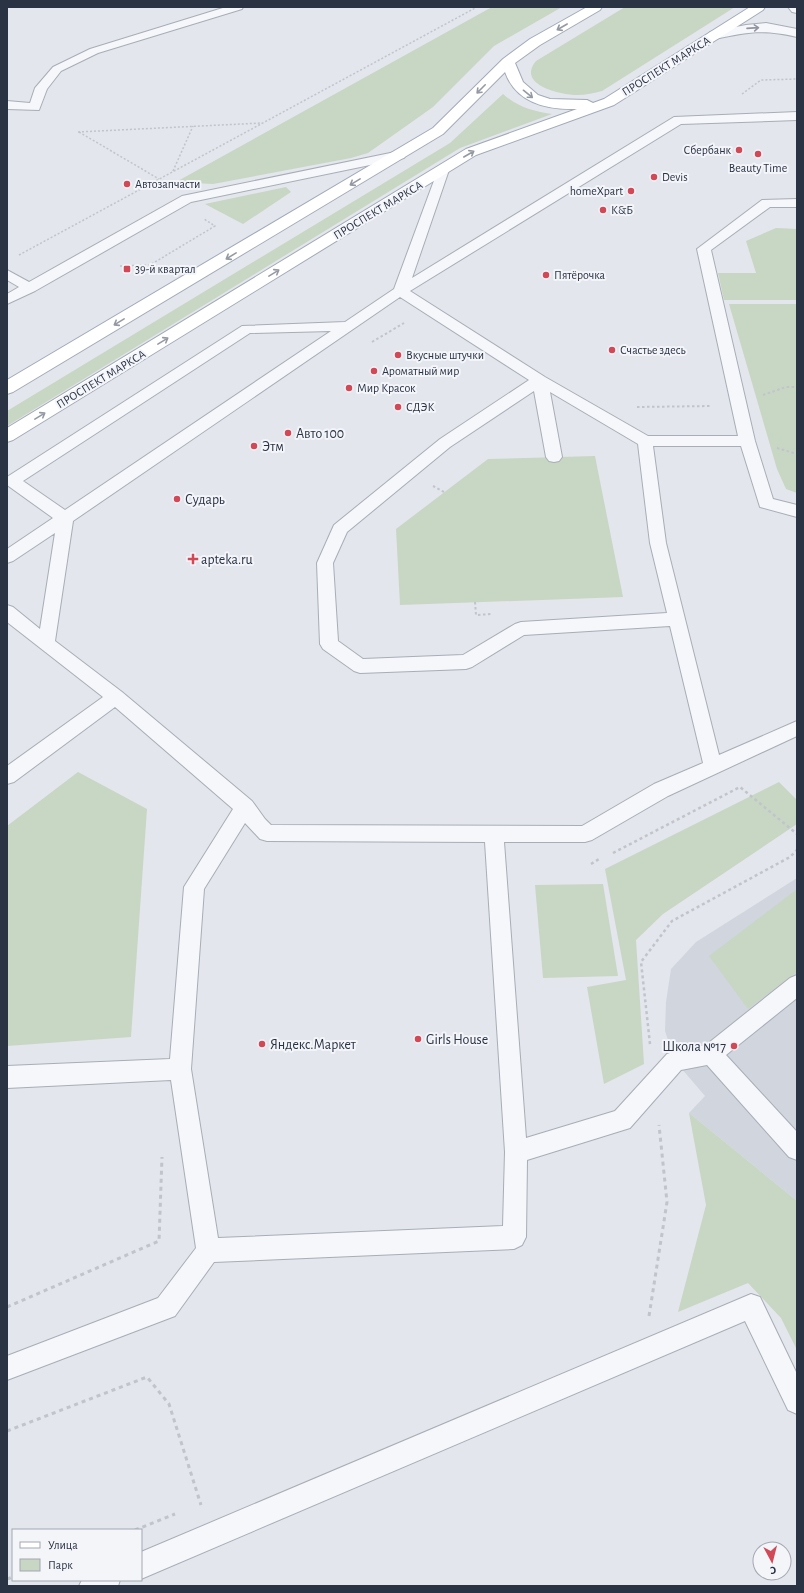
<svg xmlns="http://www.w3.org/2000/svg" width="804" height="1593" viewBox="0 0 804 1593" font-family="'Alegreya Sans',sans-serif">
	<style>
		.built { fill: #d1d5de }
		.green { fill: #c8d6c4 }
		.lines { fill: none; stroke-linecap: round; stroke-linejoin: round }
		.service-casing { stroke: #a8adb6; stroke-width: 2 }
		.tertiary-casing { stroke: #a8adb6; stroke-width: 2 }
		.primary-casing { stroke: #a2aab8; stroke-width: 2 }
		.path-far3 { stroke: #c1c4cb; stroke-width: 1.5; stroke-dasharray: 2 2; stroke-linecap: butt }
		.path-far2 { stroke: #c1c4cb; stroke-width: 2; stroke-dasharray: 2.5 2.5; stroke-linecap: butt }
		.path-far1 { stroke: #c1c4cb; stroke-width: 2.5; stroke-dasharray: 3 3; stroke-linecap: butt }
		.path { stroke: #c1c4cb; stroke-width: 3; stroke-dasharray: 4 4; stroke-linecap: butt }
		.service { fill: #f6f7fa; fill-rule: evenodd }
		.tertiary { fill: #f6f7fa; fill-rule: evenodd }
		.primary { fill: #fff; fill-rule: evenodd }
		.oneway { stroke: #9499a2 }
		.oneway2 { stroke: #90959f }
		.poi-dot { fill: #d14857; stroke: #f3f5f9; stroke-width: 1.5 }
		.labels { text-anchor: middle; stroke-width: 4; stroke-linejoin: round; paint-order: stroke }
		.far-street-label { font-size: 12px; fill: #2a3344; stroke: #f3f5f9 }
		.far-poi-label { font-size: 12px; fill: #2a3344; stroke: #f3f5f9; text-anchor: start }
		.poi-label { font-size: 14px; fill: #2a3344; stroke: #f3f5f9; text-anchor: start }
	</style>
	<rect width="100%" height="100%" fill="#e3e6ec"/>
	<path class="built" d="M797,878V1201L689,1113L705,1096L675,1061L665,1031L666,1002L671,969L696,942Z"/>
	<g class="green">
		<path d="M492,7H562L494,46L433,107L368,153L351,158L213,184L176,182Z"/>
		<path d="M625,7H735L602,91C594,93 586,95 577,95C561,95 516,85 536,61Z"/>
		<path d="M503,94C518,107 532,111 552,114L460,148L7,426V411L450,143Z"/>
		<path d="M286,187L291,192L243,224L205,204Z"/>
		<path d="M776,228L797,229V300H724L718,273H756L746,241Z"/>
		<path d="M729,304H797V493L786,489L777,469Z"/>
		<path d="M595,456L623,597L400,605L396,529L488,459Z"/>
		<path d="M78,772L147,809L131,1037L7,1046V826Z"/>
		<path d="M779,782L797,800V824L663,914L636,940L644,1064L604,1084L587,987L626,980L605,869Z"/>
		<path d="M603,884L618,976L543,978L535,885Z"/>
		<path d="M797,889V972L748,1009L709,956Z"/>
		<path d="M689,1113L797,1201V1350L781,1318L748,1283L678,1312L706,1205Z"/>
	</g>
	<g class="lines">
		<g class="service-casing">
			<g id="service">
				<path d="M226,7H243L242,9L98,53L61,71L47,89L39,110L7,109V101L30,103L35,88L53,67L90,49Z"/>
				<path d="M797,112V120L681,124L410,291L545,377L648,436H738L697,249L762,200L797,199V207H770L711,250L755,441L773,499L797,505V517L760,507L741,446H653L666,543L719,755L797,721V736L668,796L592,840L585,842H504L526,1138L615,1111L667,1054L675,1051L706,1045L790,978L797,975V998L726,1055L797,1132V1160L789,1157L707,1065L681,1070L630,1128L527,1160L526,1237L522,1245L514,1249L214,1262L175,1316L7,1380V1356L158,1298L196,1248L171,1080L7,1088V1066L170,1059L184,887L233,809L115,707L14,782L7,784V766L103,697L7,622V605L13,607L40,629L55,533L13,561L7,563V549L53,518L7,485V477L242,326L345,322L394,289L439,167H447L449,170L412,278L674,117ZM400,297L529,380L440,439L334,525L317,563L320,644L323,649L354,671L360,673L466,669L472,667L524,635L670,626L703,763L654,784L582,826L271,825L265,819L252,801L122,692L55,641L73,521ZM331,331L65,510L23,481L250,333ZM534,391L546,457L549,461L554,462L559,461L562,457L550,392L638,444L650,543L667,613L521,622L515,624L463,655L363,659L338,641L333,563L347,532L450,447ZM245,823L260,839L267,841L485,842L505,1152L503,1226L218,1238L191,1069L204,889Z"/>
				<path d="M400,151L404,152L406,155L404,158L191,202L35,291L7,304V294L19,287L7,280V270L29,282L182,196Z"/>
				<path d="M751,1294L760,1297L797,1374V1414L788,1410L745,1321L141,1579V1552Z"/>
				<path d="M82,1580H120L118,1586H79Z"/>
			</g>
		</g>
		<g class="tertiary-casing">
			<g id="tertiary">
				<path d="M788,7H797V13L792,12Z"/>
				<path d="M766,23L797,29V37C764,29 748,32 715,39L710,38L708,35L710,32L746,25Z"/>
			</g>
		</g>
		<g class="primary-casing">
			<path id="primary" d="M587,7H602L600,10L540,45L515,63L523,82L538,95L550,99L587,100L593,103L604,99L750,7H765L763,10L614,105L476,155L13,440L7,442V428L466,149L577,109C547,110 516,103 505,72L443,134L13,392L7,394V380L433,128L503,59L530,39Z"/>
		</g>
		<g class="path-far3">
			<path d="M742,94L761,80L797,79"/>
			<path d="M78,132L262,123"/>
			<path d="M79,132L159,179"/>
			<path d="M173,171L193,126"/>
			<path d="M19,255L477,7"/>
			<path d="M120,266L150,265L215,226L204,219"/>
		</g>
		<g class="path-far2">
			<path d="M372,342L404,323"/>
			<path d="M763,395L786,387H797"/>
			<path d="M637,407L712,406"/>
			<path d="M777,448L797,454"/>
			<path d="M433,486L444,492"/>
			<path d="M475,602L476,615L492,614"/>
		</g>
		<g class="path-far1">
			<path d="M613,853L740,787L797,834"/>
			<path d="M591,864L599,859"/>
			<path d="M650,1044L641,962L672,921L790,857L797,850"/>
		</g>
		<g class="path">
			<path d="M7,1307L159,1241L162,1157"/>
			<path d="M649,1316L667,1202L659,1125"/>
			<path d="M7,1431L147,1377L169,1404L201,1505"/>
			<path d="M135,1530L175,1514"/>
			<path d="M7,1579L13,1577"/>
		</g>
		<use href="#service" class="service"/>
		<use href="#tertiary" class="tertiary"/>
		<use href="#primary" class="primary"/>
	</g>
	<defs><path id="oneway-shaft" d="M-6 0H5M1.5-3L5.5 0L1.5 3" fill="none" stroke-width="1.6" stroke-linecap="round" stroke-linejoin="round"/></defs>
	<g class="oneway">
		<use href="#oneway-shaft" transform="translate(562 27) rotate(150)"/>
		<use href="#oneway-shaft" transform="translate(481 89) rotate(135)"/>
		<use href="#oneway-shaft" transform="translate(528 94) rotate(39)"/>
		<use href="#oneway-shaft" transform="translate(469 154) rotate(-30)"/>
		<use href="#oneway-shaft" transform="translate(355 182) rotate(149)"/>
		<use href="#oneway-shaft" transform="translate(231 256) rotate(149)"/>
		<use href="#oneway-shaft" transform="translate(274 273) rotate(-31)"/>
		<use href="#oneway-shaft" transform="translate(119 322) rotate(149)"/>
		<use href="#oneway-shaft" transform="translate(163 341) rotate(-31)"/>
		<use href="#oneway-shaft" transform="translate(40 416) rotate(-31)"/>
	</g>
	<use class="oneway2" href="#oneway-shaft" transform="translate(753 28) rotate(-4)"/>
	<g class="poi-dot">
		<circle cx="739" cy="150" r="4"/>
		<circle cx="758" cy="154" r="4"/>
		<circle cx="654" cy="177" r="4"/>
		<circle cx="127" cy="184" r="4"/>
		<circle cx="631" cy="191" r="4"/>
		<circle cx="603" cy="210" r="4"/>
		<rect x="123" y="265" width="8" height="8" rx="2"/>
		<circle cx="546" cy="275" r="4"/>
		<circle cx="612" cy="350" r="4"/>
		<circle cx="398" cy="355" r="4"/>
		<circle cx="374" cy="371" r="4"/>
		<circle cx="349" cy="388" r="4"/>
		<circle cx="398" cy="407" r="4"/>
		<circle cx="288" cy="433" r="4"/>
		<circle cx="254" cy="446" r="4"/>
		<circle cx="177" cy="499" r="4"/>
		<path d="M191 553h4v4h4v4h-4v4h-4v-4h-4v-4h4z"/>
		<circle cx="418" cy="1039" r="4"/>
		<circle cx="262" cy="1044" r="4"/>
		<circle cx="734" cy="1046" r="4"/>
	</g>
	<g class="labels">
		<g class="far-street-label">
			<text transform="translate(666 66) rotate(-32)" y="4">ПРОСПЕКТ МАРКСА</text>
			<text transform="translate(378 210) rotate(-31)" y="4">ПРОСПЕКТ МАРКСА</text>
			<text transform="translate(101 379) rotate(-31)" y="4">ПРОСПЕКТ МАРКСА</text>
		</g>
		<g class="far-poi-label">
			<text x="731" y="154" text-anchor="end">Сбербанк</text>
			<text x="758" y="172" text-anchor="middle">Beauty Time</text>
			<text x="662" y="181">Devis</text>
			<text x="135" y="188">Автозапчасти</text>
			<text x="623" y="195" text-anchor="end">homeXpart</text>
			<text x="611" y="214">К&amp;Б</text>
			<text x="135" y="273">39-й квартал</text>
			<text x="554" y="279">Пятёрочка</text>
			<text x="620" y="354">Счастье здесь</text>
			<text x="406" y="359">Вкусные штучки</text>
			<text x="382" y="375">Ароматный мир</text>
			<text x="357" y="392">Мир Красок</text>
			<text x="406" y="411">СДЭК</text>
		</g>
		<g class="poi-label">
			<text x="296" y="438">Авто 100</text>
			<text x="262" y="451">Этм</text>
			<text x="185" y="504">Сударь</text>
			<text x="201" y="564">apteka.ru</text>
			<text x="426" y="1044">Girls House</text>
			<text x="270" y="1049">Яндекс.Маркет</text>
			<text x="726" y="1051" text-anchor="end">Школа №17</text>
		</g>
	</g>
	<rect width="804" height="1593" fill="none" stroke="#2a3344" stroke-width="16"/>
	<rect x="12" y="1529" width="130" height="52" fill="#f3f5f9" stroke="#a3a7b1"/>
	<rect x="20" y="1542" width="20" height="6" fill="#ffffff" stroke="#a3a7b1"/>
	<text x="48" y="1549" font-size="12" fill="#2a3344">Улица</text>
	<rect x="20" y="1559" width="20" height="12" fill="#c8d6c4" stroke="#a3a7b1"/>
	<text x="48" y="1569" font-size="12" fill="#2a3344">Парк</text>
	<g transform="translate(772 1561) rotate(173)"><circle r="19" fill="#f3f5f9" stroke="#a3a7b1"/>
	<path d="M0-3L7 15L0 10L-7 15Z" fill="#d14857"/>
	<text y="-6" font-size="11" font-weight="bold" text-anchor="middle" fill="#2a3344">С</text>
	</g>
</svg>
